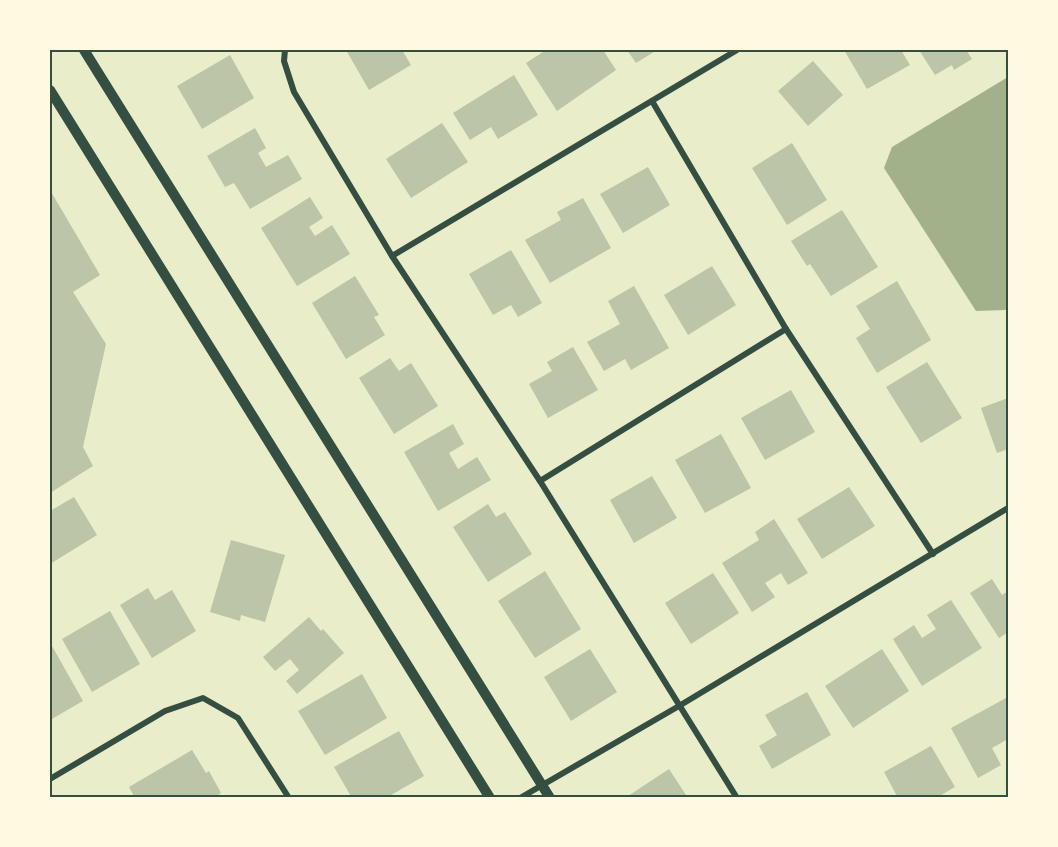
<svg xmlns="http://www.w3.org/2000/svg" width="1058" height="847" viewBox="0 0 1058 847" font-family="'Alegreya Sans',sans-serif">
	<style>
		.water { fill: #a3b18a }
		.building { fill: #bcc5a7 }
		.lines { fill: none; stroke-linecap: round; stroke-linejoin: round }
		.minor { stroke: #344e41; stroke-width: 6 }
		.tertiary { stroke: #344e41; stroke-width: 10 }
		.neatline { fill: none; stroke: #344e41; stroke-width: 2 }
	</style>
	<rect width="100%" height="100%" fill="#e9edc9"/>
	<path class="water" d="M1008,77V308L1005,310L976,311L884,168L892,147Z"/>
	<g class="building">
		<path d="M346,50H402L411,65L369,90Z"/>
		<path d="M546,50H603L616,70L557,111L526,63Z"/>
		<path d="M627,50H657L636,63Z"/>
		<path d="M844,50H901L910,65L867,89Z"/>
		<path d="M919,50H966L972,59L954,70L952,65L935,75Z"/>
		<path d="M230,55L254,98L202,129L177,86Z"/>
		<path d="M813,61L843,95L808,126L778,91Z"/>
		<path d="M514,75L538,115L498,139L491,127L470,140L453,113Z"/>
		<path d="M442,123L468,162L411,198L386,159Z"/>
		<path d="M255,128L266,148L258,153L266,167L288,155L302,179L250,209L234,183L225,187L207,156Z"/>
		<path d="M792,143L827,200L787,225L752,168Z"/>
		<path d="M648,167L670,205L623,233L600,194Z"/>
		<path d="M50,190L100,275L73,292L106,344L83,447L93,466L50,493Z"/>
		<path d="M310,197L323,218L309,227L315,236L332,225L350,254L297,286L261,228Z"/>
		<path d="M583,198L611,248L550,283L525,240L561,220L557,212Z"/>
		<path d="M842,210L878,267L831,296L810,264L807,266L791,241Z"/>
		<path d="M511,250L542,303L518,317L511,305L493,315L469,274Z"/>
		<path d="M712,266L736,305L688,335L664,295Z"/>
		<path d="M355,276L379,315L374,317L385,335L346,359L312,303Z"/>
		<path d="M897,281L931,340L877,373L856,338L870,329L856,306Z"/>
		<path d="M634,286L669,348L631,370L625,359L604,371L587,342L620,324L608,301Z"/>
		<path d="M573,347L598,390L548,418L529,384L552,371L547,362Z"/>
		<path d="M390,358L399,371L411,363L438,406L394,434L359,378Z"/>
		<path d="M927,362L962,418L921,443L886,387Z"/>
		<path d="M791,390L815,432L765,460L741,418Z"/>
		<path d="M1008,398V449L997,453L981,408Z"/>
		<path d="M453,424L464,444L449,453L458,469L477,457L491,480L438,511L404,452Z"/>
		<path d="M721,434L751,488L705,513L675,460Z"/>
		<path d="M652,476L677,518L634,543L610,500Z"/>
		<path d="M849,487L875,526L822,559L797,519Z"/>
		<path d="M74,497L97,535L50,564V511Z"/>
		<path d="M488,504L496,517L505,512L532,554L488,582L453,527Z"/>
		<path d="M774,519L808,573L788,585L781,573L765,583L775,597L752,612L722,563L759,540L755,532Z"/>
		<path d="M231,540L285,555L265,622L241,615L240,621L210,612Z"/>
		<path d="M545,571L581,629L535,658L498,601Z"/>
		<path d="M713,573L739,613L691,644L665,603Z"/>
		<path d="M992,579L1002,595L1008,591V632L999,638L970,593Z"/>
		<path d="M148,588L155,600L172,590L196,631L152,658L120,605Z"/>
		<path d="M951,600L982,648L922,686L893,639L914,625L922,638L936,629L927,615Z"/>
		<path d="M110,611L140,664L92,692L62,639Z"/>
		<path d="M309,617L321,631L323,629L344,653L297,694L286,681L299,670L290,659L275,671L263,657Z"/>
		<path d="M52,646L83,701L50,720V648Z"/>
		<path d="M590,649L617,692L571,721L544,677Z"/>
		<path d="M882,649L909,691L853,728L825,686Z"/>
		<path d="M362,674L387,718L325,755L298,711Z"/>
		<path d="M807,692L831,735L772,769L759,746L777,735L765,715Z"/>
		<path d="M1006,698L1008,703V739L992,748L1001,765L978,778L951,728Z"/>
		<path d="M399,731L424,776L386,798H352L334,767Z"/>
		<path d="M931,746L955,787L936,798H898L884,772Z"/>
		<path d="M192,750L206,773L209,771L221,793L214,798H135L129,787Z"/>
		<path d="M669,769L686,795L682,798H625Z"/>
	</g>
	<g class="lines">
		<g class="minor">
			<path d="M285,50L284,61L294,92L392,256L540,481L737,798"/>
			<path d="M652,101L786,329L933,554"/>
			<path d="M392,256L737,50"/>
			<path d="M540,481L786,329"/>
			<path d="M50,779L165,711L203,698L238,718L289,798"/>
			<path d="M520,798L679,706L1008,508"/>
		</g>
		<g class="tertiary">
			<path d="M84,50L550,798"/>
			<path d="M50,90L490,798"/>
		</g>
	</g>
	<rect width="1058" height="847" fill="none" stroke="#fefae0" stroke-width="102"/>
	<rect x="51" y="51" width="956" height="745" class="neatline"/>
</svg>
